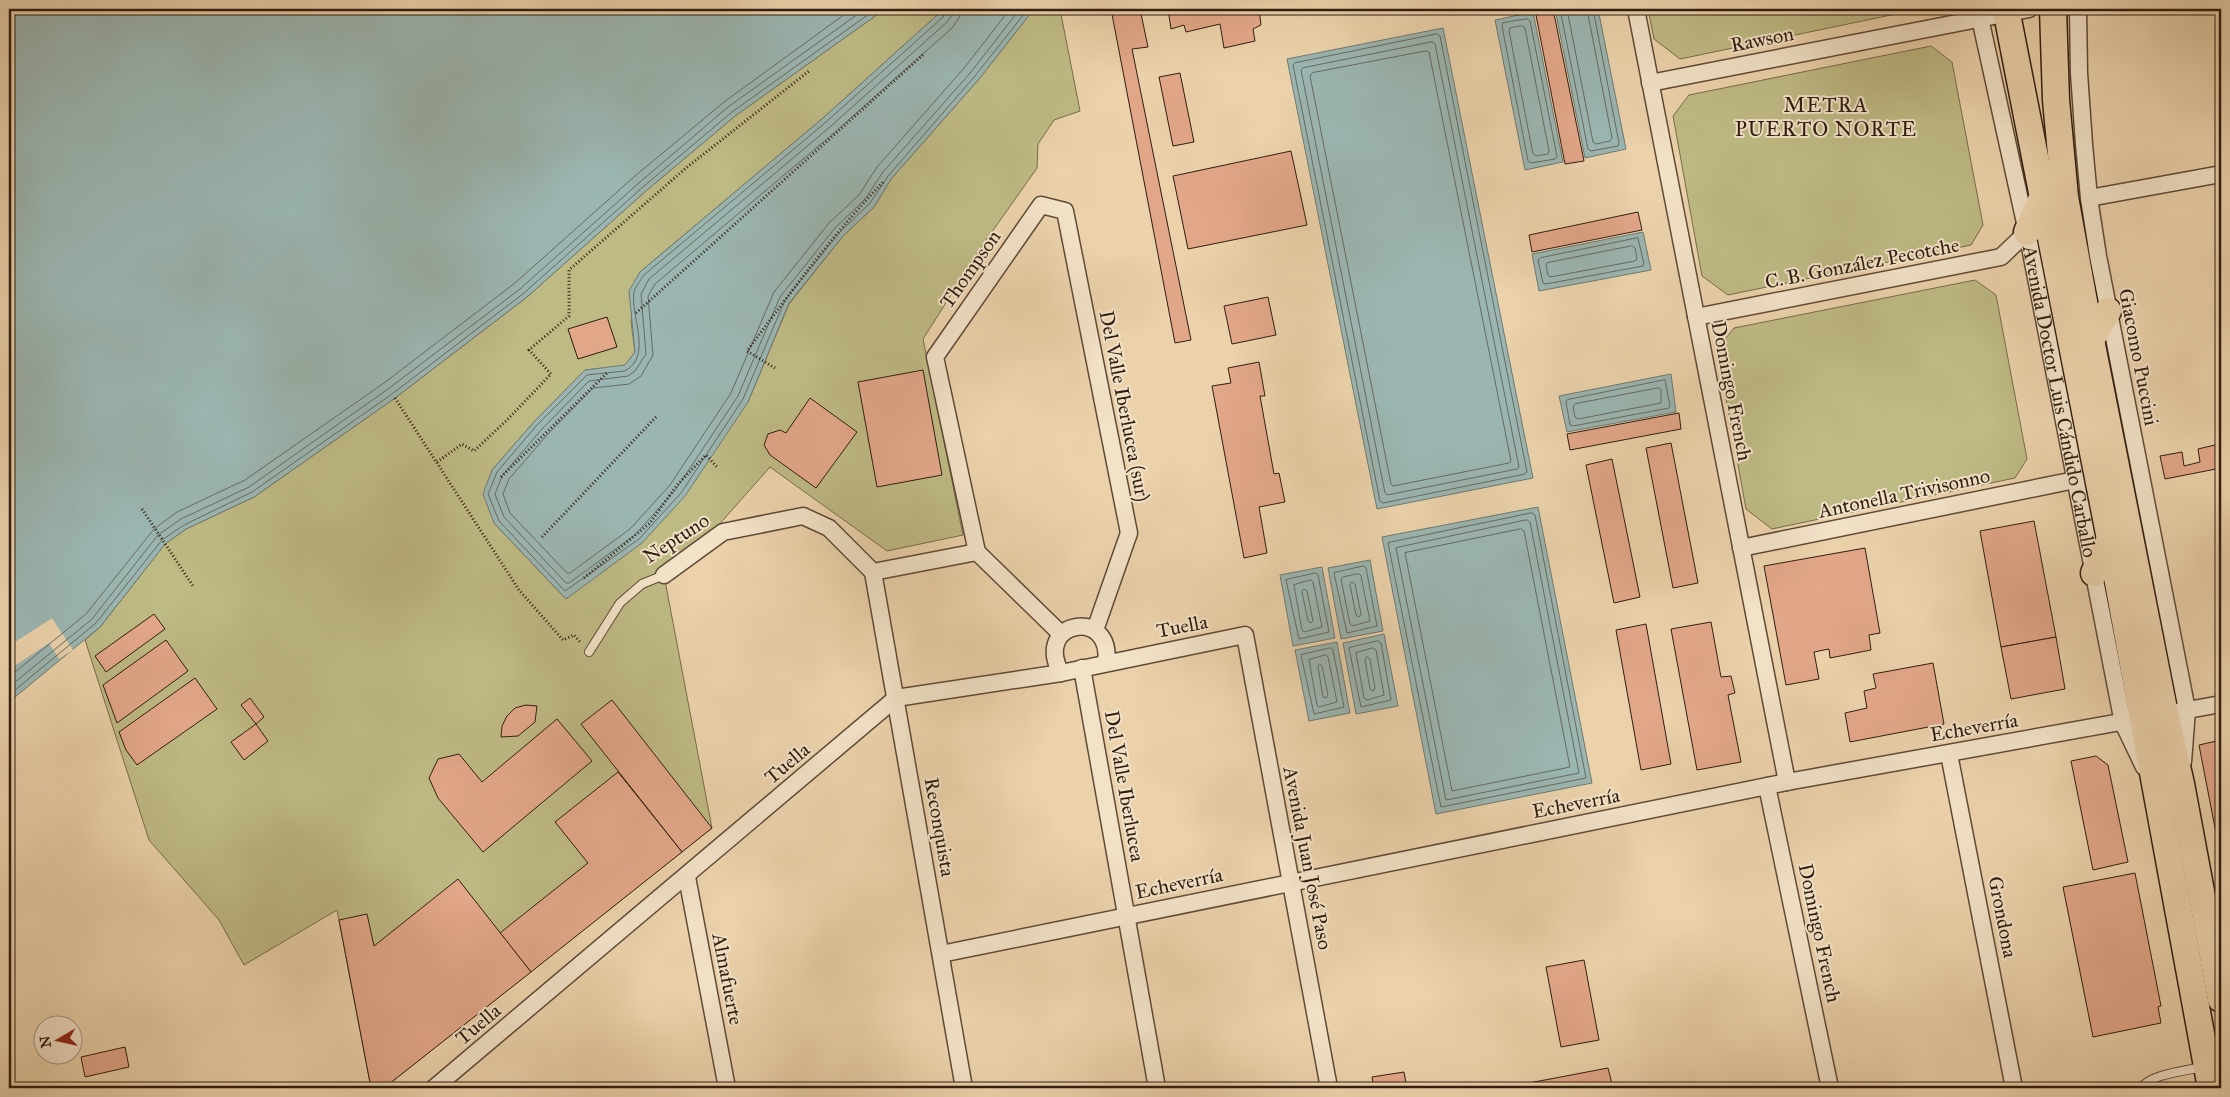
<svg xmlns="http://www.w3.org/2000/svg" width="2230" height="1097" viewBox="0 0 2230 1097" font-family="'IM FELL Great Primer',serif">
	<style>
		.green { fill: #beba84; stroke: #776c4a }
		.water { fill: #9bb6b2; stroke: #707971 }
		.pier { fill: #ebd2ab }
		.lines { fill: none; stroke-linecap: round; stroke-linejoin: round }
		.shore { stroke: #666a61; stroke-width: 1 }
		.building { fill: #e2a789; stroke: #301d10 }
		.service-casing { stroke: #5f4a37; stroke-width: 10 }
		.minor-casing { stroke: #5f4a37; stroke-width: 19 }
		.primary-casing { stroke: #301d10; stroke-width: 29 }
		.path { stroke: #301d10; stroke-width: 3; stroke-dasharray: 1 2.5; stroke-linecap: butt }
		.service { stroke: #f2e2c8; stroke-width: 8 }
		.minor { stroke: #f2e2c8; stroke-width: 16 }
		.primary { stroke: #ebd2ab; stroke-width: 26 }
		.labels { text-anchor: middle; stroke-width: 4; stroke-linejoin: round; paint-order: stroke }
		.street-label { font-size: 20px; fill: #301d10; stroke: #f2e2c8 }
		.neighbourhood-label { font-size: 21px; letter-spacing: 1px; fill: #301d10; stroke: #f2e2c8 }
	</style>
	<rect width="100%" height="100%" fill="#ebd2ab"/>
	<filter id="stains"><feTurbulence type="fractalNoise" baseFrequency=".004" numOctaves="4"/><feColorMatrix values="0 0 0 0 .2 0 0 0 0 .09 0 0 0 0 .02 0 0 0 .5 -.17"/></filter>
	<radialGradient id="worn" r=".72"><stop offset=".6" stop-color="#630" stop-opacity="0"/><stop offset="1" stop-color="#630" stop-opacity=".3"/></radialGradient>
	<g class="green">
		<path d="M885,9H944L823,118L640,272L631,321L635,352L625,366L585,370L533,423L492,470L494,523L566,599L748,402L789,304L843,236L874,207L891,179L979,79L1034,9H1060L1080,111L1054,120L1038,144L1037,168L982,246L923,339L963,535L887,551L770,467L717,527L663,570L712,828L384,1088H371L337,910L244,965L219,920L149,840L85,640L100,627L165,544L186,529L254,497L395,398L527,297L647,190L735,116Z"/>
		<path d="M1648,9H1920L1680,59L1654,39Z"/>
		<path d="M1931,46L1952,62L1983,225L1971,245L1728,295L1702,276L1673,116L1689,95Z"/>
		<path d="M1975,280L1996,295L2027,459L2015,478L1772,529L1746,509L1717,349L1734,328Z"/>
	</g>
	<g class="water">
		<path d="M9,9H885L735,116L647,190L527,297L395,398L254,497L186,529L165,544L100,627L9,702Z"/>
		<path d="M944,9H1034L979,79L891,179L874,207L843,236L789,303L748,402L685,496L642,543L566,599L494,523L483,494L492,470L533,423L585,370L625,365L635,352L629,291L640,272L823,118Z"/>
		<path d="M1555,9H1598L1626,149L1585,158Z"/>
		<path d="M1533,12L1563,162L1525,170L1495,20Z"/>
		<path d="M1443,28L1533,478L1377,509L1287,59Z"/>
		<path d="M1643,232L1651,270L1539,291L1532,254Z"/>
		<path d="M1671,374L1676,412L1567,432L1559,396Z"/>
		<path d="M1538,507L1592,783L1436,814L1382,537Z"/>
		<path d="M1370,560L1383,631L1341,639L1328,568Z"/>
		<path d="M1322,567L1335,638L1293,646L1280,575Z"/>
		<path d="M1384,634L1398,706L1356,714L1343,643Z"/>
		<path d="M1337,642L1350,713L1309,721L1295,650Z"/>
	</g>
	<path class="pier" d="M52,618L73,650L59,659L49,643L13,667L9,661V646Z"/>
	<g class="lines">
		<g class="shore">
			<path d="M947,9L943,17L826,122L644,275C641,280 635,287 634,292C630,315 653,356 625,371L587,375L536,426L497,472L488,494L499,521L565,591L639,539L681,493L743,399L785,300L839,233L870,203L888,176L975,76L1028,9"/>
			<path d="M953,9L952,15L947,22L830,127L649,279L641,294L646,354L635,371L628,376L589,381L541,430L502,476L495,494L504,517L566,583H569L635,535L676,489L738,396L780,297L835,228L865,199L883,172L971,72L1020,9"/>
			<path d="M961,9L959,18L952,28L835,132L655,284L648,296L653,355L641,376L629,384L593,388L547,435L509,479L503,494L510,513L567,573H570L630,529L670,485L731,393L774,292L829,223L859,195L877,167L965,67L1010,9"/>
			<path d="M1560,9L1588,149L1591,151L1618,146L1619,143L1593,9"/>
			<path d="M1567,9L1593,142L1596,144L1610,141L1612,138L1587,9"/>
			<path d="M1527,19L1530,21L1557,156L1555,159L1531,163L1528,161L1502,26L1503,23Z"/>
			<path d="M1522,26L1525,28L1549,151L1548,154L1536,156L1533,154L1509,31L1510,28Z"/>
			<path d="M1437,34L1440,36L1527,472L1525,474L1383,503L1380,501L1293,65L1295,63Z"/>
			<path d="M1432,42L1435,44L1519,467L1517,469L1387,495L1385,493L1301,70L1303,68Z"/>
			<path d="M1426,51L1429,52L1511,461L1509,463L1393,486L1391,484L1310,76L1312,73Z"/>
			<path d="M1638,238L1644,264L1643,266L1546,284L1543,283L1538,260L1540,258Z"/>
			<path d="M1632,246L1635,248L1637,259L1635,261L1550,277L1548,275L1546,265L1547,263Z"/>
			<path d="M1665,380L1670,406L1669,408L1573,426L1570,425L1566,402L1567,400Z"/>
			<path d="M1659,388L1661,390V403L1578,419L1575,417L1573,407L1575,404Z"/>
			<path d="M1532,513L1535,515L1586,778L1441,807L1388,543Z"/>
			<path d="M1527,520L1530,522L1579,773L1446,800L1396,548Z"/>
			<path d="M1521,529L1524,531L1570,767L1452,791L1405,553Z"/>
			<path d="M1364,566L1366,568L1377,626L1347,633L1334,573Z"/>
			<path d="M1316,573L1318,575L1329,632L1299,639L1286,580Z"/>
			<path d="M1359,574L1361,576L1370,621L1352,626L1350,624L1341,579L1343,577Z"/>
			<path d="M1311,580L1313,582L1322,627L1304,632L1302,630L1294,585Z"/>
			<path d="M1352,582L1355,584L1361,614L1359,617L1356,615L1350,585Z"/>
			<path d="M1304,589L1307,591L1313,621L1311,623L1308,621L1302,592Z"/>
			<path d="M1378,641L1381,643L1391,700L1361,707L1349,648Z"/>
			<path d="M1331,648L1333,650L1344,707L1314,714L1301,655Z"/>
			<path d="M1373,648L1376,650L1384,695L1367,700L1364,698L1356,653Z"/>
			<path d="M1326,655L1328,657L1337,702L1319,707L1317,705L1309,660Z"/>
			<path d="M1367,657L1370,659L1375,688L1373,691L1370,689L1365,660Z"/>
			<path d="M1320,664L1322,666L1328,695L1326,698L1323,697L1318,667Z"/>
			<path d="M9,677L86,614L154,529L177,512L245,480L384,383L515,283L635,176L724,102L852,9"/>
			<path d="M9,687L92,619L158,535L181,519L249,487L388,389L520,289L640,182L728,107L865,9"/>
			<path d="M9,695L96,623L162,540L184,525L252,492L392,394L524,293L644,186L732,112L876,9"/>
		</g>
	</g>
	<g class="building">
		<path d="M1111,9H1140L1148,47L1132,49L1191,340L1175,343Z"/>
		<path d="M1168,9H1259L1261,25L1253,29L1255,41L1224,48L1220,24L1186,32L1184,25L1171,29Z"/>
		<path d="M1553,9L1584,161L1565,164L1535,10Z"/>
		<path d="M1180,73L1194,142L1173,146L1159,77Z"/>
		<path d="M1291,151L1307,225L1188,249L1173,176Z"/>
		<path d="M1638,212L1642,230L1532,252L1529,235Z"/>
		<path d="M1268,297L1276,335L1232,344L1224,306Z"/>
		<path d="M607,317L617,347L578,359L568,329Z"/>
		<path d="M1259,362L1265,396H1260L1274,474L1279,473L1285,502L1259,507L1267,553L1244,558L1212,386L1231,383L1228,368Z"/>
		<path d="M923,370L942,475L877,487L858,382Z"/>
		<path d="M810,398L857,432L816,488L770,455L764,445L768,434L780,430L786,433Z"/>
		<path d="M1679,413L1681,429L1570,450L1567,434Z"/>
		<path d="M1671,443L1698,583L1673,588L1646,448Z"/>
		<path d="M2219,444L2221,468L2165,479L2160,456L2182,452L2184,466L2200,462L2198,449Z"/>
		<path d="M1612,459L1640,597L1614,603L1586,465Z"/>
		<path d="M2034,521L2056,637L2001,647L1980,531Z"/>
		<path d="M1865,548L1880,633L1869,635L1871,650L1830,658L1829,649L1814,652L1819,679L1786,685L1764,566Z"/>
		<path d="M154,614L165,629L106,672L95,656Z"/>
		<path d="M1711,622L1721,677L1731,676L1735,693L1728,695L1741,762L1697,770L1671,629Z"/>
		<path d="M1646,624L1671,764L1641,770L1616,630Z"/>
		<path d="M2056,637L2065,689L2011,699L2001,647Z"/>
		<path d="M166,640L188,671L117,723L103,685Z"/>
		<path d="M1933,663L1944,724L1850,742L1845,713L1867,708L1864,691L1876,688L1873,674Z"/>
		<path d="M195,678L217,709L137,765L126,750L119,732Z"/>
		<path d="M250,698L264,717L256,724L241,705Z"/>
		<path d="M612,700L712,828L682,852L581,724Z"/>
		<path d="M526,705L537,706L535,722L518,736L501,737L502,726L507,716L515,708Z"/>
		<path d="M557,719L592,761L483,852L438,798L429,778L438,759L459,754L482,782Z"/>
		<path d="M256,724L268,741L244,760L231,742Z"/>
		<path d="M2221,740V859L2199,745Z"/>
		<path d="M2096,756L2108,765L2128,862L2093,870L2071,761Z"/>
		<path d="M618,772L682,852L531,972L500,933L588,863L555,822Z"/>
		<path d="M2135,873L2161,1006L2158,1007L2161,1023L2093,1037L2063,887Z"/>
		<path d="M458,879L531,972L384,1088H371L339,920L367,914L374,946Z"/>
		<path d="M9,951L15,962L9,966Z"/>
		<path d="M1584,960L1599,1040L1561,1047L1546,967Z"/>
		<path d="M125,1047L129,1067L85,1077L81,1057Z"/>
		<path d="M1608,1068L1613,1088H1514L1513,1086Z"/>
		<path d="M1404,1072L1407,1088H1374L1372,1077Z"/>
	</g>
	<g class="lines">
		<g class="service-casing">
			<g id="service">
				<path d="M589,652L620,603L642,584L664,575"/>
				<path d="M2141,1088C2150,1074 2186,1071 2202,1067"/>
			</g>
		</g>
		<g class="minor-casing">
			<g id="minor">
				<path d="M1636,9L1787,782"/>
				<path id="s1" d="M1978,9L2027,232L2123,723L2144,767"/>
				<path d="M2078,9L2079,73L2084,144L2089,198L2098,256L2187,710L2183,762"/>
				<path d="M1650,83L2029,9"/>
				<path d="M2089,198L2221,174"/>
				<path d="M1696,317L2001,257L2027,232"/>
				<path d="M1741,548L2075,480"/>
				<path d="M873,572L964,1088"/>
				<path d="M873,572L977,552"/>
				<path d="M664,575L723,532L803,516L829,528L873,572"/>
				<path d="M1061,634L977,552L935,357L1041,205L1065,211L1129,533L1095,630"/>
				<path d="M1082,668L1157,1088"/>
				<path d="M1061,673C1032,620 1114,607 1106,663"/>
				<path d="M1949,754L2014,1088"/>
				<path d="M1767,786L1830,1088"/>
				<path d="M687,877L727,1088"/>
				<path d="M941,954L1787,782L2221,704"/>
				<path d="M434,1088L896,698L1061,673L1245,635L1329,1088"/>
			</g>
		</g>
		<g class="primary-casing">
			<g id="primary">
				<path d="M2006,9L2110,539L2211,1088"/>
				<path d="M2053,9L2056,100L2065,197L2091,340L2165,714L2181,784L2221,999"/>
				<path d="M2027,232L2042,198"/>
				<path d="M2091,340L2108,311"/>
				<path d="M2094,573L2110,539"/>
			</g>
		</g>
		<g class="path">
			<path d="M636,313L924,54"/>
			<path d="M775,368L747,351C791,292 833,234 884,181"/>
			<path d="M395,398L519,590L563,640L574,635L580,642"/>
			<path d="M437,462L462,444L474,451L508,419L551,374L529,350L569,316V270L686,168L809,71"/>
			<path d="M501,477L607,373"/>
			<path d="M142,509L193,586"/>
			<path d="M542,537L656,417"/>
			<path d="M584,578L650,523L677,485L706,455L718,468"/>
		</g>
		<use href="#service" class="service"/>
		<use href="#minor" class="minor"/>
		<use href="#primary" class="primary"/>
	</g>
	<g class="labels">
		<g class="street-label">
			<text transform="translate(1762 39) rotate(-11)" y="7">Rawson</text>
			<text transform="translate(1862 263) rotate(-11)" y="7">C. B. González Pecotche</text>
			<text transform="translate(970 269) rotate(-55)" y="7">Thompson</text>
			<text transform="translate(2139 357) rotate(79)" y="7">Giacomo Puccini</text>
			<text transform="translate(1732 391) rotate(79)" y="7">Domingo French</text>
			<text dy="7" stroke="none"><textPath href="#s1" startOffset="401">Avenida Doctor Luis Cándido Carballo</textPath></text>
			<text transform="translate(1125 406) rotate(79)" y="7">Del Valle Iberlucea (sur)</text>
			<text transform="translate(1904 493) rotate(-12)" y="7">Antonella Trivisonno</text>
			<text transform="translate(676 538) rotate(-33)" y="7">Neptuno</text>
			<text transform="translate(1182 626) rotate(-11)" y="7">Tuella</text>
			<text transform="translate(1974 727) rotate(-10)" y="7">Echeverría</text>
			<text transform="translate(787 763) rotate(-40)" y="7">Tuella</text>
			<text transform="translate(1125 786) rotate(80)" y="7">Del Valle Iberlucea</text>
			<text transform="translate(1576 803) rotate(-11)" y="7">Echeverría</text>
			<text transform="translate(940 827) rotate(80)" y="7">Reconquista</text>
			<text transform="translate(1308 858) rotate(79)" y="7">Avenida Juan José Paso</text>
			<text transform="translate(1179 883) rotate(-12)" y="7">Echeverría</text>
			<text transform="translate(2003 917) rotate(79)" y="7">Grondona</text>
			<text transform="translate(1820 933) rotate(78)" y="7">Domingo French</text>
			<text transform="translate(728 979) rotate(79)" y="7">Almafuerte</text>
			<text transform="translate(478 1024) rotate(-40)" y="7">Tuella</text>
		</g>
		<g class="neighbourhood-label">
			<text x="1826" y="112">METRA<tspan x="1826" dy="24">PUERTO NORTE</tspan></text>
		</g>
	</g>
	<rect width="2230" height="1097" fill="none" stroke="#ebd2ab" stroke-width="30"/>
	<rect x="10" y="10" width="2210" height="1077" fill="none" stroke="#301d10" stroke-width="2.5"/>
	<rect x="15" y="15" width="2200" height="1067" fill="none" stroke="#301d10"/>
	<g transform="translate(58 1040) rotate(261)"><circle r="24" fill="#f2e2c8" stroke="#a4937e"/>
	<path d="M0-4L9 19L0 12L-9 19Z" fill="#8f2418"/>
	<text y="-8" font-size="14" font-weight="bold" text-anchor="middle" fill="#301d10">N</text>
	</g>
	<rect width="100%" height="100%" filter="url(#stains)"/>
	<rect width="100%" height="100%" fill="url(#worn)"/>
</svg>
